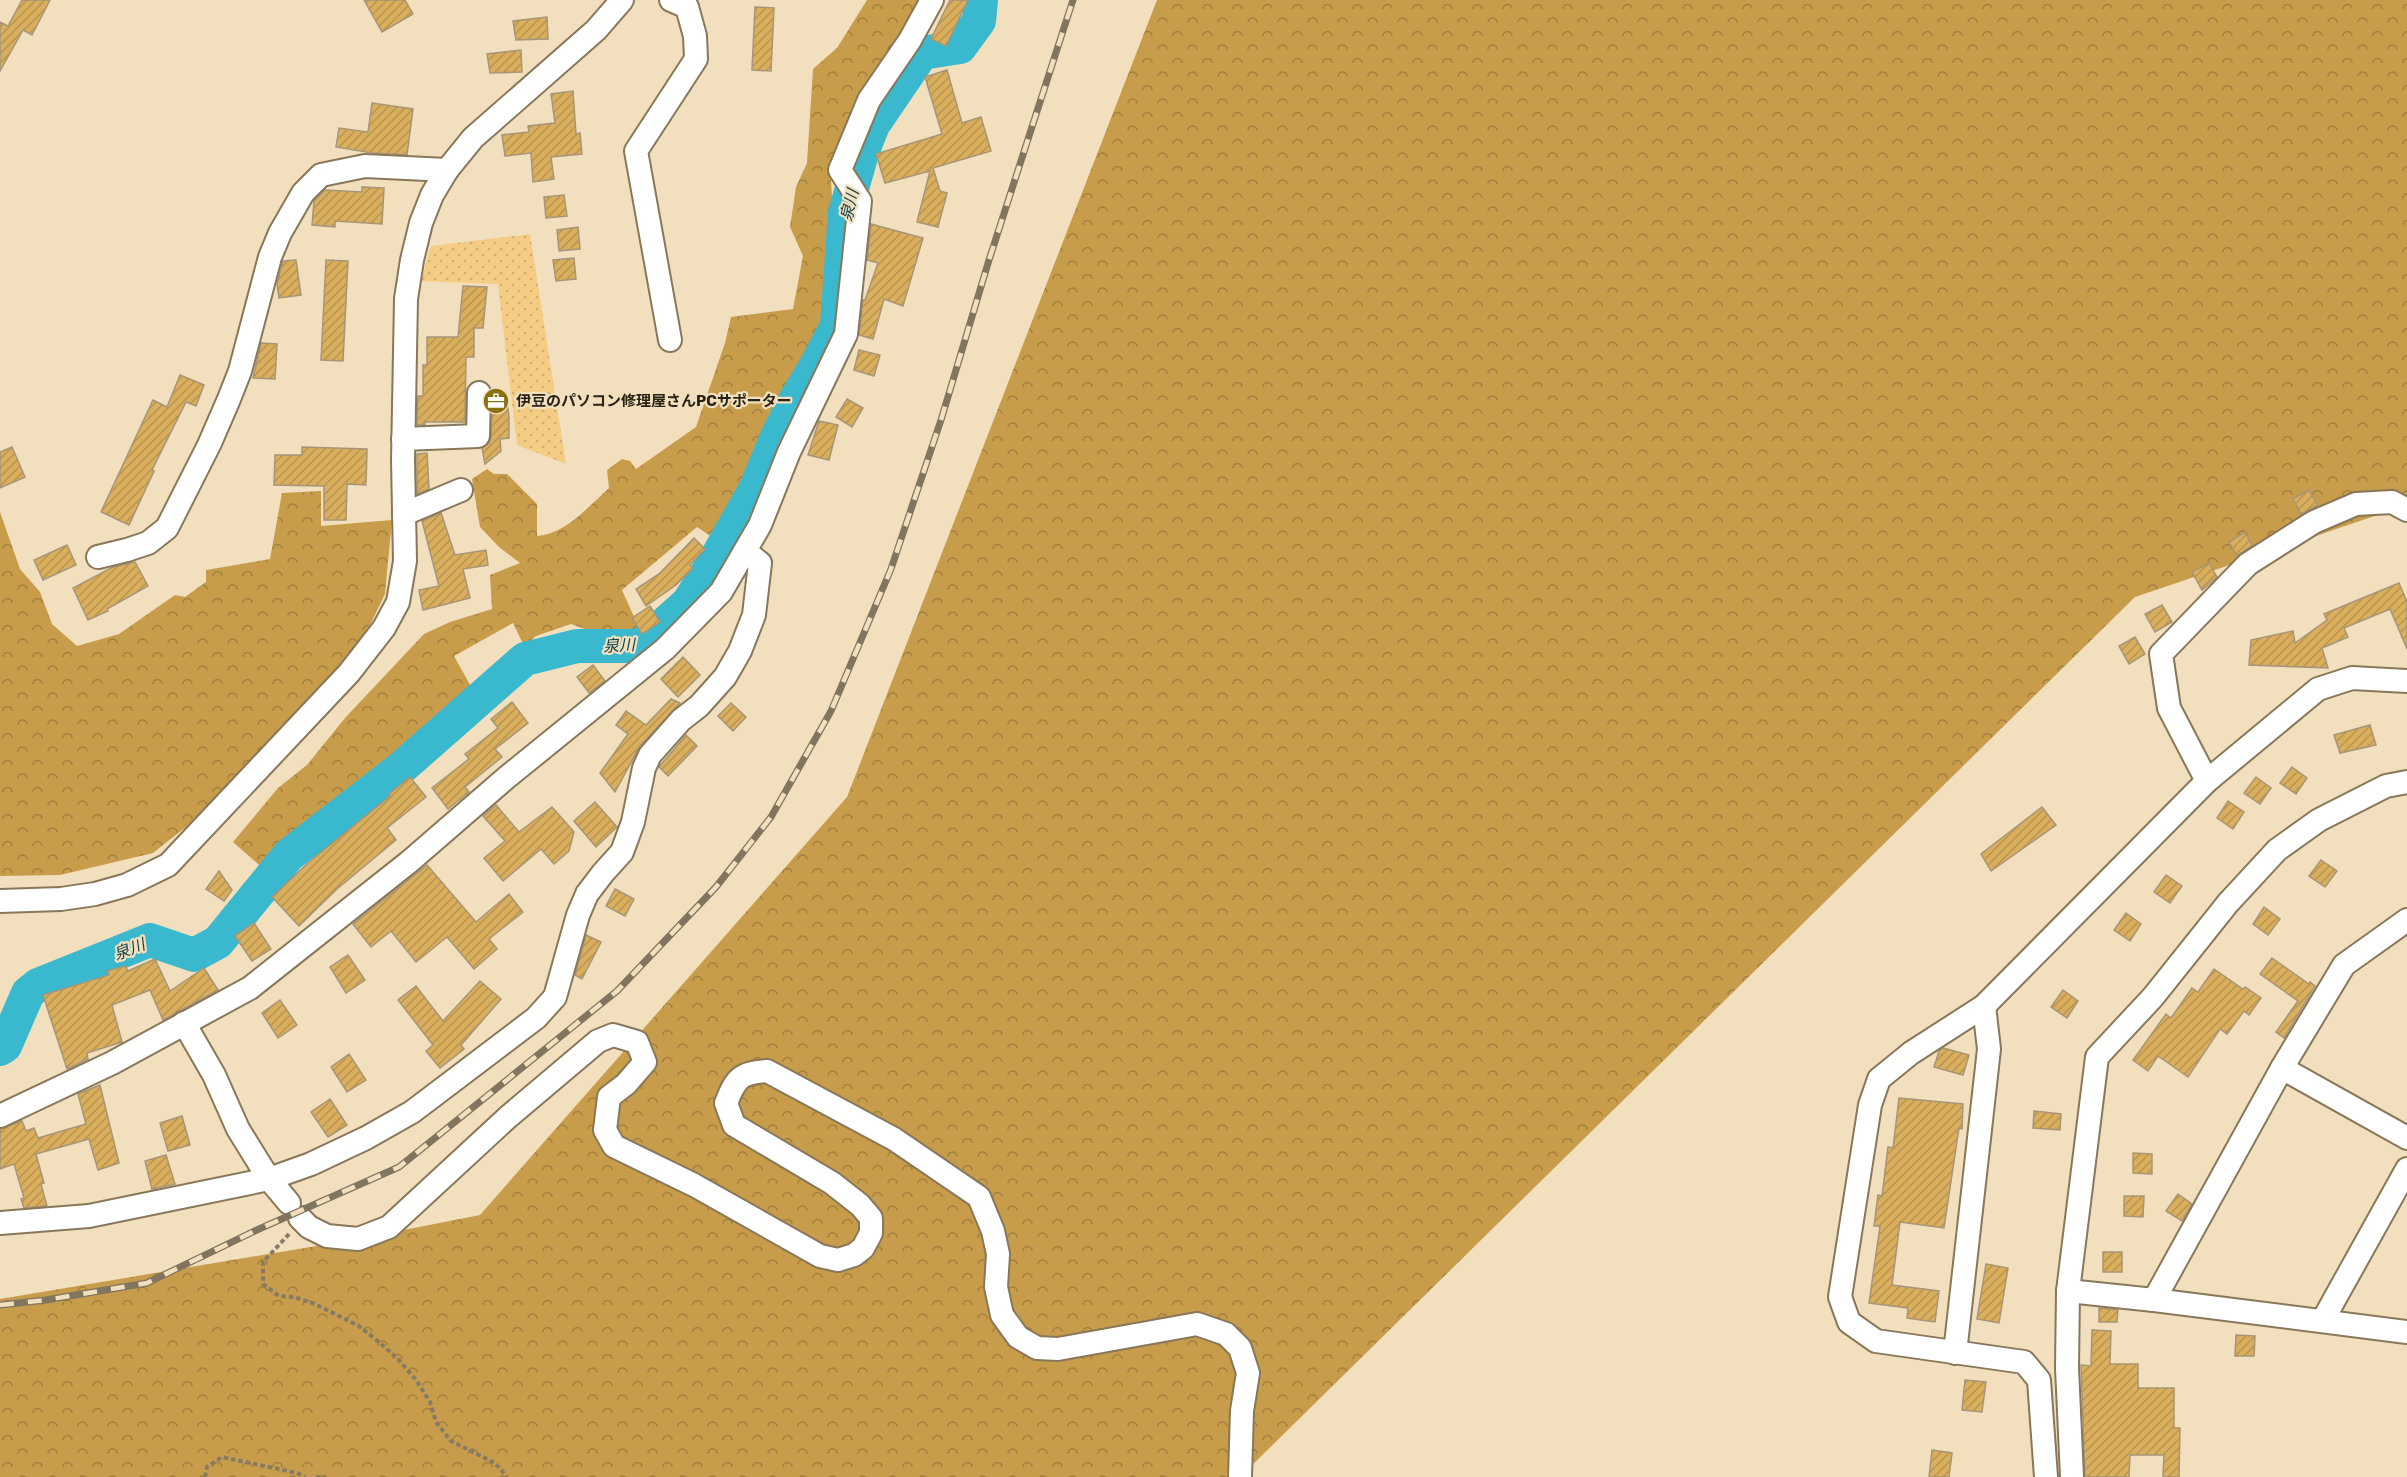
<svg xmlns="http://www.w3.org/2000/svg" width="2407" height="1477" viewBox="0 0 2407 1477" font-family="Rubik,'Noto Sans JP',sans-serif">
	<style>
		.grass { fill: url(#grass-dots) }
		.forest { fill: url(#forest-crowns) }
		.lines { fill: none; stroke-linecap: round; stroke-linejoin: round }
		.river { stroke: #39b8ce; stroke-width: 34 }
		.building { fill: url(#building-hatch); stroke: #a79577; stroke-width: 1.5 }
		.minor-casing { stroke: #887759; stroke-width: 26 }
		.path { stroke: #877b65; stroke-width: 4; stroke-dasharray: 4.5 3; stroke-linecap: butt }
		.minor { stroke: #fff; stroke-width: 22 }
		.rail-casing { stroke: #817560; stroke-width: 7 }
		.rail { stroke: #f2dfbe; stroke-width: 4.5; stroke-dasharray: 14; stroke-linecap: butt }
		.labels { text-anchor: middle; stroke-width: 4.5; stroke-linejoin: round; paint-order: stroke }
		.poi-label { font-size: 15px; font-weight: bold; fill: #292216; stroke: #f2dfbe; text-anchor: start }
		.water-label { font-size: 16px; font-style: italic; fill: #08414a; stroke: #f2dfbe }
	</style>
	<defs>
		<pattern id="grass-dots" width="8" height="8" patternUnits="userSpaceOnUse" patternTransform="scale(1.5)"><rect width="8" height="8" fill="#f5cc83"/><path d="M2 2h.1M6 6h.1" fill="none" stroke="#d2af70" stroke-width="1.8" stroke-linecap="round"/></pattern>
		<pattern id="forest-crowns" width="20" height="18" patternUnits="userSpaceOnUse" patternTransform="scale(1.5)"><rect width="20" height="18" fill="#c79c4b"/><path d="M2 6a3 3 0 1 1 6 0M12 15a3 3 0 1 1 6 0" fill="none" stroke="#a27f3d"/></pattern>
		<pattern id="building-hatch" width="6" height="6" patternUnits="userSpaceOnUse" patternTransform="scale(1.5)"><rect width="6" height="6" fill="#d9ae5d"/><path d="M-1 1l2-2M0 6l6-6M5 7l2-2" fill="none" stroke="#ba9550"/></pattern>
	</defs>
	<rect width="100%" height="100%" fill="#f2dfbe"/>
	<path class="grass" d="M530,234L566,464L517,445L498,284L421,281L431,246Z"/>
	<g class="forest">
		<path d="M867,0H923L837,158L831,179L835,254L830,323L718,541L697,527L622,590L639,628L607,637L571,624L536,636L524,646L513,623L454,656L474,692L360,790L289,844L266,871L233,842L278,788L307,765L345,718L424,634L450,622L492,609L490,575L520,563L499,547L480,527L472,479L487,469L494,474H507L537,504V536C566,534 589,506 609,488L607,470L622,459L630,461L636,469L696,427L725,343L731,317L793,309L803,256L790,227L796,187L807,163L813,69L837,48Z"/>
		<path d="M1157,0H2407V505L2135,597L1240,1477H0V1299L358,1239L480,1215L847,797Z"/>
		<path d="M321,491V526L392,520L385,594L371,623L342,666L201,815L153,853L60,875L0,876V512L20,569L40,592L52,624L77,646L119,634L175,595L185,597L206,582V570L270,559L282,493Z"/>
	</g>
	<g class="lines">
		<path class="river" d="M0,1049L5,1046L28,993L38,985L150,940L194,955L218,942L289,855L400,769L525,659L577,646H640L688,603L717,557L755,490L777,437L796,399L816,366L837,326L845,213L862,153L873,125L922,53L960,47L979,21L981,0"/>
	</g>
	<g class="building">
		<path d="M22,0H50L32,35L23,30L0,71V22L8,26Z"/>
		<path d="M364,0H405L413,14L382,32Z"/>
		<path d="M950,0H968L946,46L931,39Z"/>
		<path d="M755,7L774,8L771,71L752,70Z"/>
		<path d="M547,17L548,39L516,40L513,21Z"/>
		<path d="M521,50L522,72L490,73L487,54Z"/>
		<path d="M947,70L962,123L981,117L991,151L933,168L940,191L947,193L938,227L917,222L930,171L885,183L876,154L942,134L925,77Z"/>
		<path d="M573,91L576,134L580,133L582,154L551,157L554,179L533,182L531,153L505,156L502,135L529,132L528,126L555,123L551,94Z"/>
		<path d="M372,103L413,109L407,155L372,153L336,147L339,128L368,132Z"/>
		<path d="M362,187L384,188L382,224L335,221V227L312,225L314,201L325,190L362,192Z"/>
		<path d="M564,195L567,216L546,218L544,197Z"/>
		<path d="M871,224L923,238L903,306L884,299L873,339L859,335L863,300H865L878,263L867,260Z"/>
		<path d="M578,227L580,249L559,251L557,230Z"/>
		<path d="M574,258L576,279L556,281L553,260Z"/>
		<path d="M296,260L301,295L279,298L277,284L283,261Z"/>
		<path d="M326,260L348,261L343,361L321,360Z"/>
		<path d="M463,286L487,287L483,328H474V357H466L465,422H425V425H417L418,396H423V365H427V337H458Z"/>
		<path d="M261,343L277,344L275,379L253,378Z"/>
		<path d="M859,350L880,355L874,376L854,370Z"/>
		<path d="M180,375L204,385L196,406L186,402L152,470L154,471L129,525L101,512L153,400L167,407Z"/>
		<path d="M492,393H506L509,417V438L500,439L501,451L485,464L482,448L489,443L491,437Z"/>
		<path d="M847,399L863,408L852,427L836,417Z"/>
		<path d="M819,421L838,425L829,460L808,455Z"/>
		<path d="M12,447L25,477L0,488V452Z"/>
		<path d="M302,447L367,449L366,485L347,484L346,520H324V486L274,485L275,455H302Z"/>
		<path d="M427,453L429,489L417,494V454Z"/>
		<path d="M2309,490L2318,505L2301,514L2293,499Z"/>
		<path d="M441,513L455,555L486,550L488,565L463,569L470,598L423,610L419,590L439,586L422,521Z"/>
		<path d="M2245,532L2252,545L2237,556L2229,542Z"/>
		<path d="M694,538L705,549L690,565L693,568L676,585L646,606L636,589L659,574Z"/>
		<path d="M67,545L76,565L43,580L34,560Z"/>
		<path d="M135,562L148,586L107,609L108,611L88,620L73,588L113,567Z"/>
		<path d="M2209,563L2217,577L2202,590L2192,572Z"/>
		<path d="M2399,583L2407,602V649L2390,609L2344,628L2348,637L2322,648L2328,668L2249,665L2251,640L2293,631L2295,643L2327,620L2324,614Z"/>
		<path d="M2162,605L2172,622L2155,632L2145,614Z"/>
		<path d="M650,606L660,622L642,634L632,618Z"/>
		<path d="M2135,637L2145,654L2129,664L2119,646Z"/>
		<path d="M683,657L700,675L678,697L661,679Z"/>
		<path d="M593,665L605,681L589,693L577,677Z"/>
		<path d="M671,699L680,703L640,746L615,792L600,773L628,734L616,725L626,711L646,725Z"/>
		<path d="M512,702L528,723L495,749L502,757L465,787L469,792L448,809L432,788L469,759L465,754L498,728L491,719Z"/>
		<path d="M731,703L746,717L733,731L718,716Z"/>
		<path d="M2370,725L2376,745L2340,753L2334,735Z"/>
		<path d="M686,735L697,746L668,776L659,767Z"/>
		<path d="M2292,767L2307,778L2296,794L2280,783Z"/>
		<path d="M410,777L426,797L387,828L396,840L337,889L299,926L272,897L309,862L390,796L389,794Z"/>
		<path d="M2256,777L2271,788L2260,804L2244,793Z"/>
		<path d="M2228,801L2244,812L2233,829L2217,818Z"/>
		<path d="M595,802L617,827L596,847L574,821Z"/>
		<path d="M496,805L519,832L552,807L574,832L569,851L554,864L541,849L503,881L484,858L505,841L483,816Z"/>
		<path d="M2042,807L2056,825L1991,871L1981,854Z"/>
		<path d="M2321,860L2337,871L2325,887L2309,876Z"/>
		<path d="M427,865L476,922L509,894L523,912L489,939L497,949L474,969L447,937L416,962L391,931L371,947L353,924Z"/>
		<path d="M219,871L232,890L224,901L206,889Z"/>
		<path d="M2166,875L2182,886L2170,903L2154,892Z"/>
		<path d="M615,889L634,899L625,916L606,906Z"/>
		<path d="M2264,907L2280,919L2268,935L2253,924Z"/>
		<path d="M2126,913L2141,924L2130,941L2114,930Z"/>
		<path d="M254,923L271,949L252,961L235,936Z"/>
		<path d="M586,935L601,942L582,979L575,975Z"/>
		<path d="M348,955L365,980L346,993L330,967Z"/>
		<path d="M2272,958L2309,984L2310,982L2315,986L2284,1038L2276,1032L2298,1001L2260,974Z"/>
		<path d="M155,959L170,991L204,968L218,990L163,1020L150,990L112,1005L122,1042L87,1053L88,1059L67,1069L43,995L109,975L107,971L125,966L128,971Z"/>
		<path d="M2214,969L2243,989L2245,987L2261,998L2249,1015L2244,1011L2227,1034L2220,1029L2188,1077L2158,1056L2148,1071L2133,1060L2166,1014L2171,1018L2192,988L2198,992Z"/>
		<path d="M480,981L501,999L461,1045L464,1049L440,1068L426,1051L433,1045L398,1000L416,986L443,1021Z"/>
		<path d="M2063,990L2078,1001L2067,1018L2051,1007Z"/>
		<path d="M280,1000L297,1025L278,1038L262,1013Z"/>
		<path d="M1943,1048L1969,1055L1963,1075L1934,1067L1939,1051Z"/>
		<path d="M349,1054L366,1080L347,1092L331,1067Z"/>
		<path d="M100,1085L119,1163L98,1170L89,1139L36,1154L44,1183L41,1184L47,1206L24,1208L21,1199L24,1198L14,1164L0,1169V1129L22,1121L26,1131L34,1128L38,1138L86,1124L78,1094Z"/>
		<path d="M1899,1098L1963,1104L1962,1129L1959,1128L1944,1228L1900,1222L1892,1285L1939,1291L1935,1322L1907,1318L1908,1308L1869,1303L1880,1226H1874L1878,1195L1882,1196L1888,1147L1893,1148Z"/>
		<path d="M330,1099L347,1125L328,1137L311,1112Z"/>
		<path d="M2034,1111L2061,1114L2060,1130L2033,1128Z"/>
		<path d="M182,1116L190,1145L168,1151L160,1123Z"/>
		<path d="M2133,1153L2152,1154V1174L2133,1173Z"/>
		<path d="M166,1155L175,1184L152,1189L145,1161Z"/>
		<path d="M2178,1194L2192,1204L2182,1221L2166,1211Z"/>
		<path d="M2124,1196H2144L2143,1217L2124,1216Z"/>
		<rect x="2103" y="1252" width="19" height="20"/>
		<path d="M1986,1264L2008,1268L1999,1323L1977,1319Z"/>
		<path d="M2099,1308L2118,1310L2117,1322H2099Z"/>
		<path d="M2092,1330L2111,1331L2110,1364H2138V1388H2174V1428H2180L2179,1477H2163L2164,1455H2130L2129,1477H2085L2081,1365L2091,1366Z"/>
		<path d="M2236,1335L2255,1336L2254,1356H2235Z"/>
		<path d="M1965,1380L1986,1382L1982,1412L1962,1410Z"/>
		<path d="M1932,1450L1952,1453L1949,1477H1929Z"/>
	</g>
	<g class="lines">
		<g class="minor-casing">
			<g id="minor">
				<path d="M670,340L636,151L696,59L695,36L687,7L671,0"/>
				<path d="M403,439L478,436L479,393"/>
				<path d="M404,514L461,490"/>
				<path d="M98,557L127,550L148,543L167,528L209,445L229,399L240,371L270,257L280,233L303,193L321,175L365,166L447,170"/>
				<path d="M2207,781L2169,708L2161,654L2248,564L2314,522L2356,504L2392,502L2407,510"/>
				<path d="M0,901L61,899L95,894L127,885L168,865L349,673L384,628L398,602L405,561L403,460L406,299L412,260L421,223L432,195L447,170L473,138L596,30L622,0"/>
				<path d="M184,1023L214,1075L238,1129L269,1179L289,1203"/>
				<path d="M2282,1068L2407,1138"/>
				<path d="M0,1116L112,1063L250,988L409,862L506,778L665,649L721,592L760,525L789,452L846,334L860,201L840,170L869,100L910,40L932,0"/>
				<path d="M300,1218L309,1227L327,1236L358,1239L389,1227L508,1117L598,1041L613,1035L637,1042L645,1062L626,1084L609,1097L605,1130L614,1146L694,1185L820,1256L838,1260L854,1255L863,1248L871,1233V1218L860,1205L832,1183L734,1125L726,1103C736,1078 740,1073 767,1071L894,1139L979,1197L993,1231L998,1254L996,1287L1002,1315L1018,1337L1037,1348L1058,1349L1197,1324L1226,1334L1240,1348L1248,1373L1242,1411L1240,1477"/>
				<path d="M0,1223L89,1216L269,1179L311,1164L366,1138L412,1112L536,1018L555,997L578,915L587,894L603,873L622,852L633,822L644,768L650,755L681,720L699,706L725,677L740,651L754,615L760,563L745,551"/>
				<path d="M2068,1291L2154,1300L2407,1332"/>
				<path d="M2154,1300L2282,1068L2344,965L2407,920"/>
				<path d="M2323,1320L2407,1169"/>
				<path d="M1955,1353L1989,1049L1984,1006"/>
				<path d="M2046,1477L2039,1380L2024,1362L1876,1341L1849,1322L1840,1297L1870,1105L1879,1079L1911,1053L1984,1006L2207,781L2318,689L2352,678L2407,681"/>
				<path d="M2072,1477L2067,1368L2068,1291L2097,1057L2153,997L2228,903L2277,850L2319,820L2386,786L2407,782"/>
			</g>
		</g>
		<g class="path">
			<path d="M289,1234L263,1262V1284L279,1296L294,1297L315,1304L359,1326L379,1342L398,1359L416,1380L430,1402L436,1422L451,1441L495,1463L507,1477"/>
			<path d="M205,1477L207,1467L222,1457L297,1473L305,1477"/>
			<path d="M316,1477H326"/>
		</g>
		<use href="#minor" class="minor"/>
		<g class="rail-casing">
			<path id="rail" d="M0,1305L46,1300L147,1283L259,1229L399,1167L617,991L716,887L771,817L831,711L891,569L941,420L989,260L1073,0"/>
		</g>
		<use href="#rail" class="rail"/>
	</g>
	<defs>
		<g id="office-disc" transform="scale(1.35)"><circle r="9.5" fill="#897011" stroke="#f2dfbe"/><path d="M-6-3h4V-5.5h4V-3h4V5H-6ZM-1-4.5V-3h2v-1.5ZM-6 0V1H6V0Z" fill="#fff"/></g>
	</defs>
	<g fill-rule="evenodd">
		<use href="#office-disc" x="496" y="401"/>
	</g>
	<g class="labels">
		<g class="poi-label">
			<text x="516" y="406">伊豆のパソコン修理屋さんPCサポーター</text>
		</g>
		<g class="water-label">
			<text transform="translate(849 205) rotate(-76)" y="6">泉川</text>
			<text transform="translate(619 645) rotate(-3)" y="6">泉川</text>
			<text transform="translate(129 949) rotate(-21)" y="6">泉川</text>
		</g>
	</g>
</svg>
